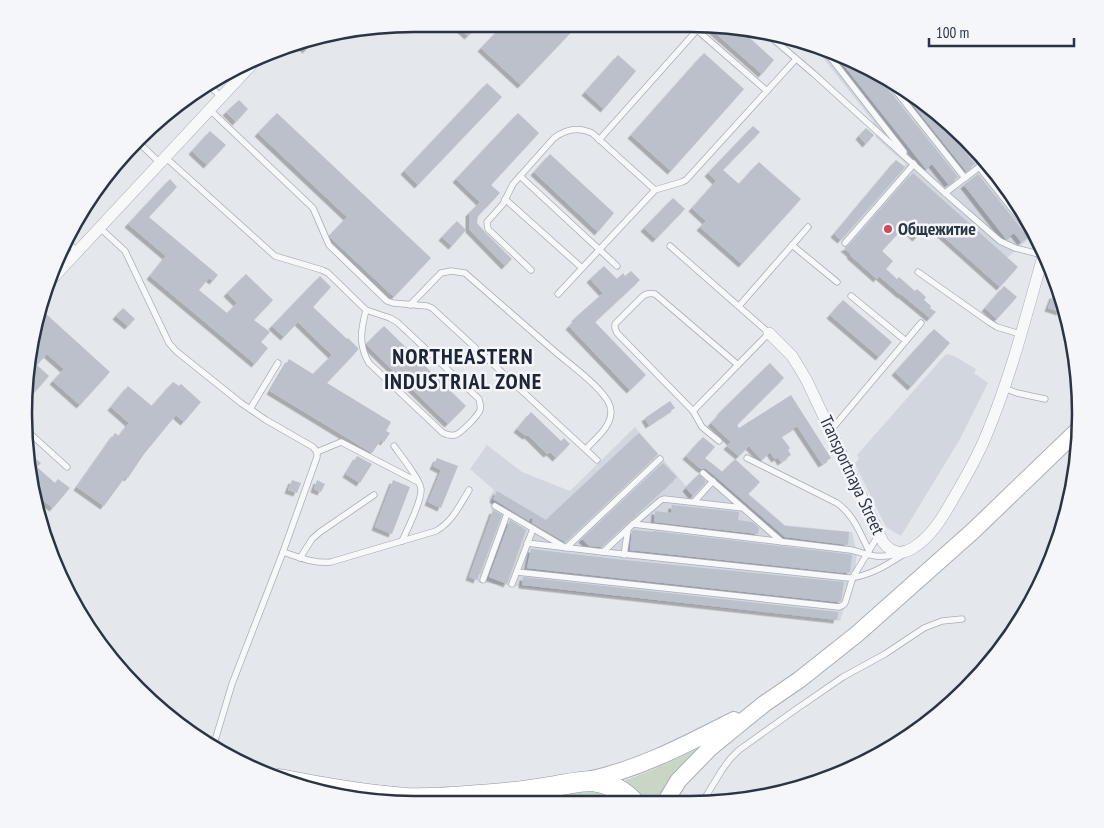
<svg xmlns="http://www.w3.org/2000/svg" width="1104" height="828" viewBox="0 0 1104 828" font-family="'PT Sans Narrow',sans-serif">
	<style>
		.built { fill: #d2d6de }
		.green { fill: #c9d6c5 }
		.building { fill: #bbc0ca; filter: url(#shadow) }
		.lines { fill: none; stroke-linecap: round; stroke-linejoin: round }
		.lane-casing { stroke: #a9aeb7; stroke-width: 7 }
		.street-casing { stroke: #a9aeb7; stroke-width: 12 }
		.secondary-casing { stroke: #a9aeb7; stroke-width: 18 }
		.highway-casing { stroke: #8b94a3; stroke-width: 21 }
		.lane { stroke: #f7f8fa; stroke-width: 5.5 }
		.street { stroke: #f7f8fa; stroke-width: 11 }
		.secondary { stroke: #fff; stroke-width: 16 }
		.highway { stroke: #fff; stroke-width: 20 }
		.poi-dot { fill: #d1495b; stroke: #f4f6f9; stroke-width: 2 }
		.labels { text-anchor: middle; stroke-width: 5; stroke-linejoin: round; paint-order: stroke }
		.poi-label { font-size: 18px; font-weight: bold; fill: #2b3445; stroke: #f4f6f9; text-anchor: start }
		.street-label { font-size: 18px; fill: #2b3445; stroke: #f4f6f9 }
		.district-label { font-size: 22px; font-weight: bold; letter-spacing: 1px; fill: #1d2536; stroke: #f4f6f9 }
		.rim { fill: none; stroke: #2b3445; stroke-width: 2.5 }
	</style>
	<defs>
		<filter id="shadow"><feDropShadow dx="-3.5" dy="3.5" stdDeviation="0" flood-color="#0004"/></filter>
	</defs>
	<rect width="100%" height="100%" fill="#e4e7ec"/>
	<g class="built">
		<path d="M816,49H817L907,90L966,138L1014,197L1034,234L1007,258L919,179L851,254L841,243L842,240L834,234L896,160L904,166L906,164L875,137L877,135L873,132V121Z"/>
		<path d="M946,354L954,356L976,369L974,373L988,383L960,439L901,536L886,527L855,464L859,458L857,455Z"/>
		<path d="M635,427L686,486L711,462L785,525L852,532L857,554L854,578L840,621L477,582V580L469,577L492,512L489,498L494,490L470,469L487,445L522,472L570,491Z"/>
	</g>
	<g class="green">
		<path d="M697,749L670,777L656,801H642L621,782L650,771Z"/>
		<path d="M588,790L606,794L619,801H557L572,793Z"/>
	</g>
	<g class="building">
		<path d="M455,24H480L468,36Z"/>
		<path d="M504,24H579L521,85L481,48Z"/>
		<path d="M716,25L740,29L774,60L762,74L711,29Z"/>
		<path d="M319,36L306,50L299,43L313,37Z"/>
		<path d="M704,53L744,89L671,171L631,135Z"/>
		<path d="M618,55L636,71L604,109L585,92Z"/>
		<path d="M838,58L884,79V84L958,177L948,184L932,164L926,169Z"/>
		<path d="M487,83L502,97L418,185L404,171Z"/>
		<path d="M897,85L907,90L936,113L941,120L942,119L946,122L945,125L946,128L975,164L966,171Z"/>
		<path d="M239,100L248,109L236,122L226,112Z"/>
		<path d="M277,113L431,258L394,297L331,238L330,235L347,217L258,133Z"/>
		<path d="M518,113L539,133L491,185L500,193L478,216L477,223L485,232L512,259L505,266L469,229V213L480,202L456,179Z"/>
		<path d="M753,126L760,132L723,170L739,184L759,162L801,199L742,264L700,227L706,221L692,208L716,181L708,173Z"/>
		<path d="M866,128L874,135L866,144L859,136Z"/>
		<path d="M210,131L226,145L207,165L192,151Z"/>
		<path d="M550,154L614,213L598,232L534,172Z"/>
		<path d="M896,160L905,167L841,240L834,234Z"/>
		<path d="M989,166L1014,197L1026,219L986,168Z"/>
		<path d="M913,173L1018,267L1000,287L933,227L930,231L926,227L916,238L904,227L882,251L893,261L886,269L897,279L899,277L915,291L917,289L926,297L924,300L931,306L930,308L936,312L930,318L901,294V295L879,276L877,279L850,255L851,254L844,248L849,246Z"/>
		<path d="M978,174L1024,232L1029,234L1032,231L1033,232L1021,242L1014,233L1006,239L964,185Z"/>
		<path d="M170,179L177,187L149,217L218,275L213,281L209,278L199,290L227,313L237,303L227,293L246,274L273,300L254,320L270,332L261,342L268,348L255,364L150,276L166,256L128,224Z"/>
		<path d="M673,198L685,209L656,239L644,228Z"/>
		<path d="M457,221L466,230L452,246L442,237Z"/>
		<path d="M604,266L617,279L623,273L625,276L631,271L640,280L595,322L646,375L630,390L569,326L576,319L575,318L603,293L590,279Z"/>
		<path d="M320,276L331,287L313,307L347,339L348,338L358,348V350L327,383L391,422L386,431L390,433L384,442L381,440L372,453L270,391L289,359L313,374L332,355L298,322L284,337L272,326Z"/>
		<path d="M1004,286L1017,297L997,319L985,308Z"/>
		<path d="M1053,295L1060,297L1062,303L1060,312L1048,308Z"/>
		<path d="M843,300L892,342L879,357L830,315Z"/>
		<path d="M123,308L135,319L128,326L116,316Z"/>
		<path d="M44,312L110,372L80,405L53,381L64,369L47,354L37,365L49,376L27,401L31,338L37,320Z"/>
		<path d="M384,326L466,406L448,424L367,345V343Z"/>
		<path d="M934,329L950,343L911,387L895,372Z"/>
		<path d="M770,363L784,378L737,425L739,428L791,395L831,458L822,464L797,426L781,436L790,448L788,450L791,455L781,462L778,457L775,459L770,452L762,460L749,446L739,456L727,446L731,442L711,423L721,412H720Z"/>
		<path d="M173,382L179,386L181,384L201,402L184,422L176,415L144,454L128,478L126,476L104,506L77,487L115,433L119,436L129,423L111,407L128,386L152,406Z"/>
		<path d="M670,401L675,408L649,425L645,418Z"/>
		<path d="M531,412L561,441L564,438L570,444L556,458L550,452L547,454L528,435L526,436L517,429Z"/>
		<path d="M639,433L658,454L565,542L532,523L533,519L530,518L529,521L493,499L497,491L546,520Z"/>
		<path d="M703,437L715,447L705,458L722,472L735,459L760,482L748,494L785,526L849,532L848,545L785,537L716,477L706,469H701L686,456Z"/>
		<path d="M27,452L41,463L37,467L55,483L58,479L70,488L53,508L35,494Z"/>
		<path d="M357,456L372,464L360,483L346,474Z"/>
		<path d="M437,458L458,466L441,508L428,502L441,470L433,466Z"/>
		<path d="M663,463L677,477L601,547L589,546L582,539Z"/>
		<path d="M699,474L706,482L693,496L686,488Z"/>
		<path d="M292,480L301,483L297,493L288,490Z"/>
		<path d="M317,480L325,484L321,492L314,489Z"/>
		<path d="M393,480L410,487L392,534L375,527Z"/>
		<path d="M672,505L739,512L738,520L752,522L759,528L758,534L654,522L655,511L671,513Z"/>
		<path d="M493,510L502,515L480,574H479L477,580L469,577Z"/>
		<path d="M510,520L526,530L507,584L489,577Z"/>
		<path d="M634,530L653,532V531L847,554L852,555L850,572L845,573L630,550L632,531Z"/>
		<path d="M531,549L624,560L844,582L842,595L841,601L838,602L527,568Z"/>
		<path d="M523,577L838,612L837,620L522,585Z"/>
	</g>
	<g class="lines">
		<g class="lane-casing">
			<g id="lane">
				<path d="M766,33L814,74L945,193L1000,241L1015,248L1043,255"/>
				<path d="M827,53L904,152"/>
				<path d="M888,81L965,178"/>
				<path d="M208,84L221,97"/>
				<path d="M210,110L313,208L329,245L387,301L393,303L427,306L432,308L597,460"/>
				<path d="M950,125L982,165"/>
				<path d="M136,140L160,163"/>
				<path d="M599,140L697,30L767,91"/>
				<path d="M165,157L275,256L322,270L328,273L366,310L390,318L397,322L479,399C480,403 481,406 480,410C478,416 460,434 455,435C450,436 447,435 443,433L369,363C358,344 361,330 366,310"/>
				<path d="M979,167L1028,229"/>
				<path d="M520,176L617,266"/>
				<path d="M945,193L986,162"/>
				<path d="M505,199L582,268"/>
				<path d="M100,228L125,251L169,343L176,351L241,403L266,420L313,447L317,452V457L283,552L232,684L213,747"/>
				<path d="M65,240L78,252"/>
				<path d="M845,243L914,164L913,163"/>
				<path d="M792,245L837,282"/>
				<path d="M670,246L769,333L693,411"/>
				<path d="M531,270L488,229L487,222L503,204L513,184L554,138C566,129 579,127 592,133L655,190"/>
				<path d="M918,272L989,322L997,327L1020,334"/>
				<path d="M558,294L655,190L682,182L686,180L796,59"/>
				<path d="M851,296L906,341"/>
				<path d="M410,305L441,273L451,271L465,273C494,298 523,324 552,349C568,363 587,376 601,392C606,398 611,404 611,412C611,427 595,439 586,449"/>
				<path d="M739,306L808,227"/>
				<path d="M1004,388L1017,393L1045,399"/>
				<path d="M250,409L278,363"/>
				<path d="M25,429L67,467"/>
				<path d="M831,430L921,323"/>
				<path d="M719,441L702,427L693,411L617,333L615,328V324L643,296C647,293 650,293 655,294L738,365"/>
				<path d="M394,446C401,456 420,479 421,489C422,501 407,530 402,541"/>
				<path d="M317,452L341,442L418,482"/>
				<path d="M747,458L837,503C854,515 860,533 869,551"/>
				<path d="M703,473L782,542"/>
				<path d="M694,502L713,481"/>
				<path d="M495,506L566,548L660,459"/>
				<path d="M633,524L851,550C871,555 877,559 898,554"/>
				<path d="M527,543L603,552L633,524L661,500L664,499L743,508"/>
				<path d="M283,552C299,557 314,564 331,562L436,531C452,522 460,505 469,490"/>
				<path d="M603,552L849,578C870,576 887,565 904,554"/>
				<path d="M624,555L628,529"/>
				<path d="M300,558L312,539L320,532L374,495"/>
				<path d="M517,572L839,607L843,605L845,603L853,577L879,534"/>
				<path d="M483,580L507,514"/>
				<path d="M512,584L533,529"/>
				<path d="M703,801L722,770L730,759L739,750L795,710L843,677L885,654L924,628L942,621L962,619"/>
			</g>
		</g>
		<g class="street-casing">
			<g id="street">
				<path d="M50,281L254,62"/>
				<path d="M769,333L792,356L806,379L883,542C891,553 902,555 913,548C931,537 943,517 953,499C966,477 979,454 988,431C1012,373 1027,312 1044,253"/>
			</g>
		</g>
		<g class="secondary-casing">
			<g id="secondary">
				<path d="M588,780C640,769 687,744 734,720"/>
				<path d="M666,801L678,781L710,748L764,704L799,680L857,634L973,531L1079,429"/>
			</g>
		</g>
		<g class="highway-casing">
			<path id="highway" d="M279,779C321,787 364,795 407,798C431,799 455,797 479,795C505,794 530,790 555,786C567,784 580,781 593,781C608,783 622,790 633,801"/>
		</g>
		<use href="#lane" class="lane"/>
		<use href="#street" class="street"/>
		<use href="#secondary" class="secondary"/>
		<use href="#highway" class="highway"/>
	</g>
	<circle class="poi-dot" cx="888" cy="229" r="5"/>
	<g class="labels">
		<g class="poi-label">
			<text x="898" y="235">Общежитие</text>
		</g>
		<g class="street-label">
			<text transform="translate(852 475) rotate(65)" y="6">Transportnaya Street</text>
		</g>
		<g class="district-label">
			<text x="463" y="364">NORTHEASTERN<tspan x="463" dy="25">INDUSTRIAL ZONE</tspan></text>
		</g>
	</g>
	<path d="M0 0H1104V828H0ZM414 32H690A382 382 0 0 1 1072 414V414A382 382 0 0 1 690 796H414A382 382 0 0 1 32 414V414A382 382 0 0 1 414 32Z" fill="#f4f6f9" fill-rule="evenodd"/>
	<path class="rim" d="M414 32H690A382 382 0 0 1 1072 414V414A382 382 0 0 1 690 796H414A382 382 0 0 1 32 414V414A382 382 0 0 1 414 32Z"/>
	<path d="M929 38v8h145v-8" fill="none" stroke="#2b3445" stroke-width="2.5"/>
	<text x="936" y="38" font-size="15" fill="#2b3445" stroke="#f4f6f9" stroke-width="4" paint-order="stroke">100 m</text>
</svg>
